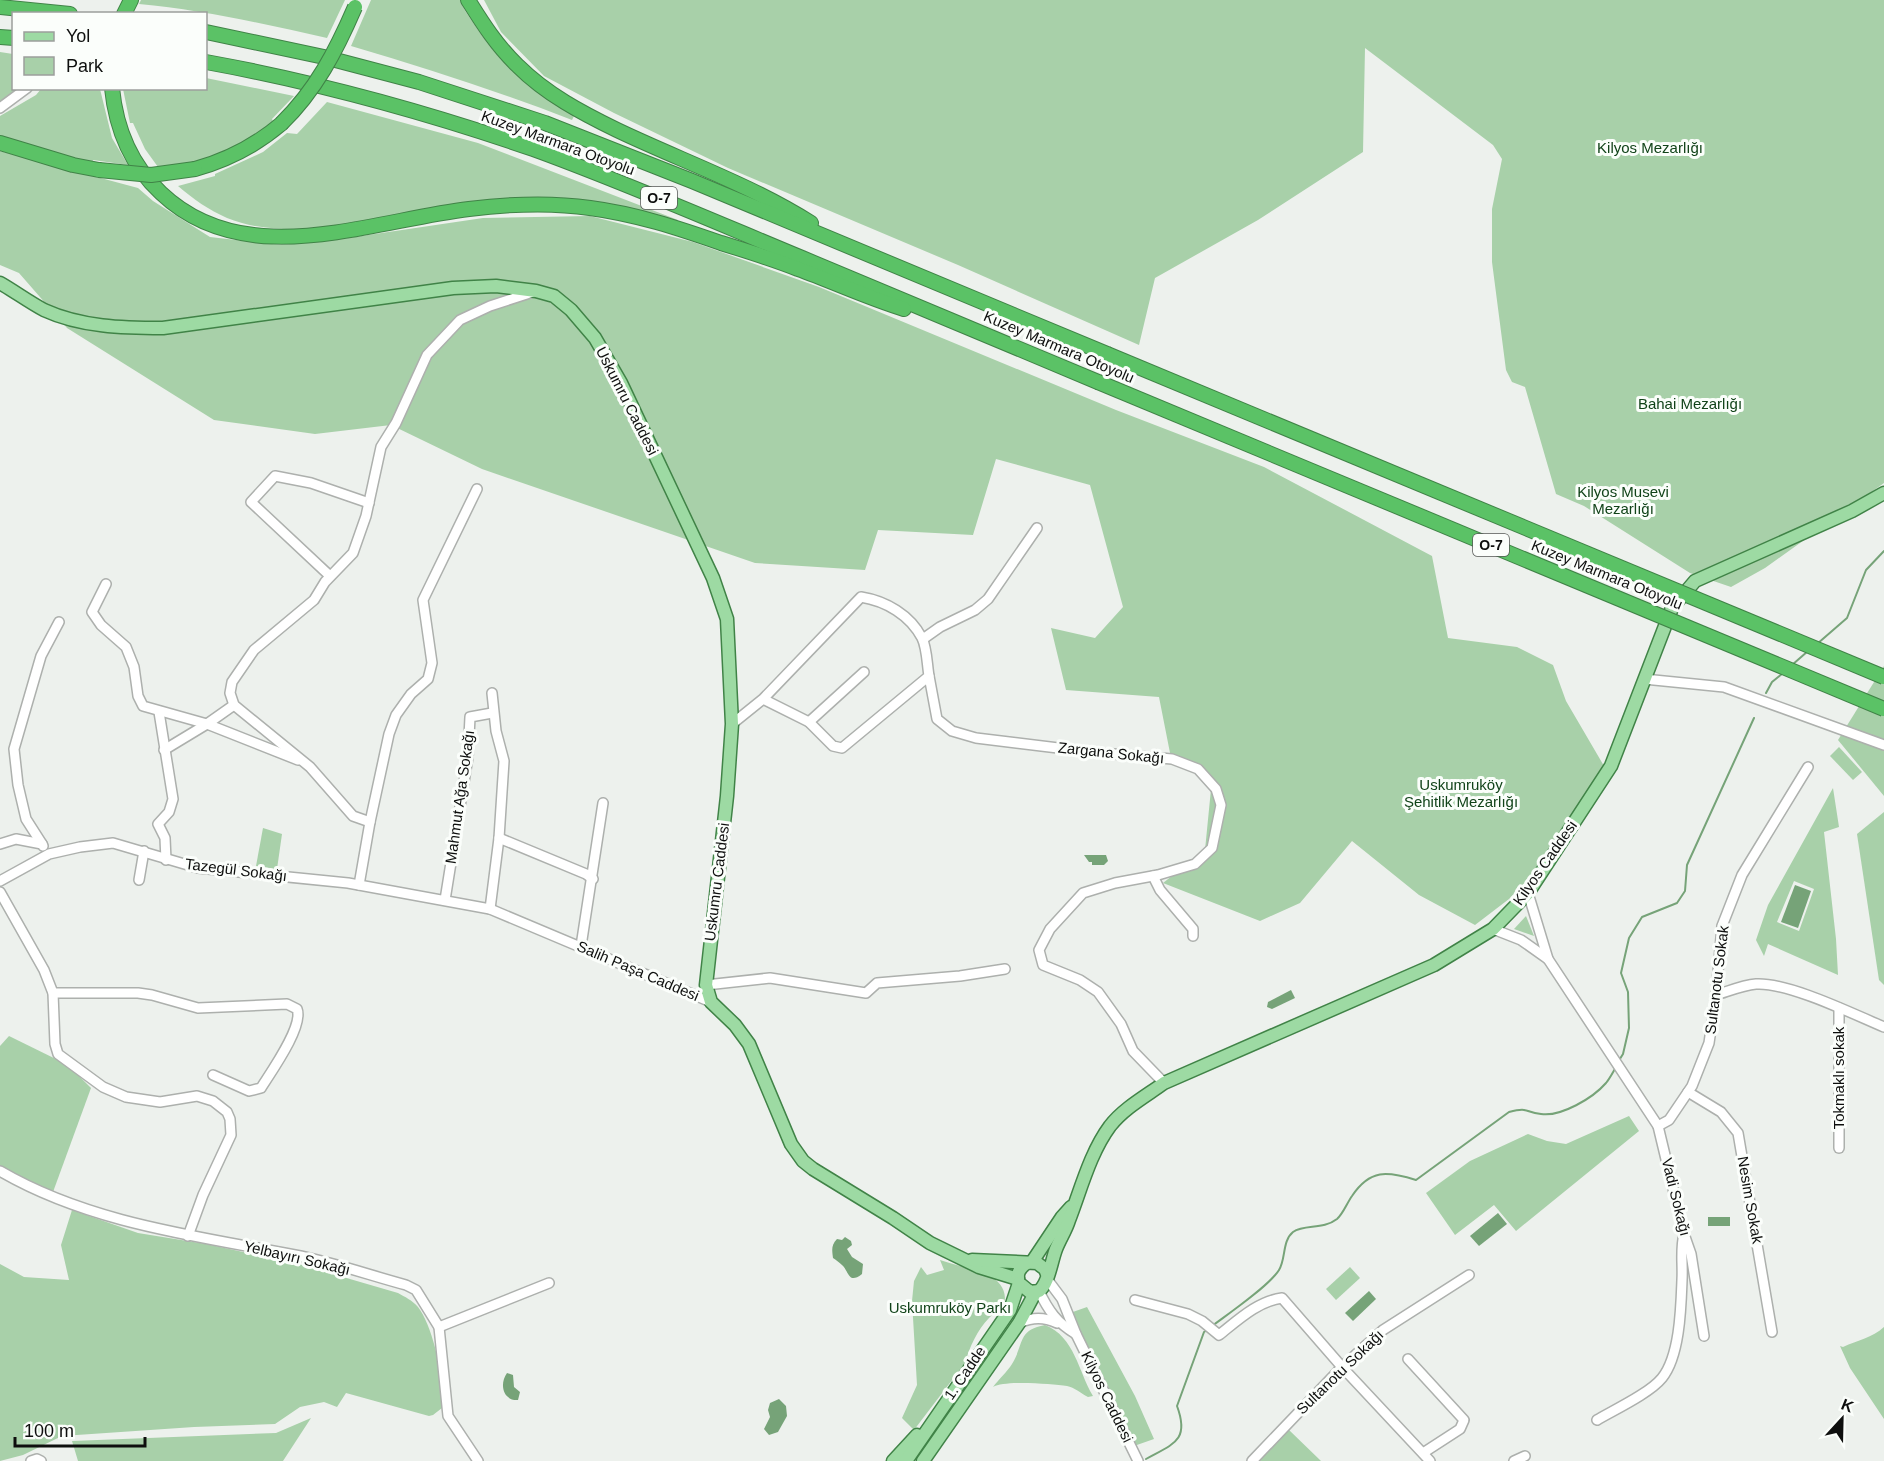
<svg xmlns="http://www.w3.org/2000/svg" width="1884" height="1461" viewBox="0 0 1884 1461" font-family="Arial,sans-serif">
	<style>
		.green { fill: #a8d0a9; fill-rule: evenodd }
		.water { fill: #76a378 }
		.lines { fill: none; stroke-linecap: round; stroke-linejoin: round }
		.stream { stroke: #76a378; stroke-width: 2 }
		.minor-casing { stroke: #adb0ad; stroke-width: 12 }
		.major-casing { stroke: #408347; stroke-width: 15 }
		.highway-casing { stroke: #408347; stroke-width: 16 }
		.minor { stroke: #fff; stroke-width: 9 }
		.major { stroke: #9ddaa3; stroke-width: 12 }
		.highway { stroke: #5bc266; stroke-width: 14 }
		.highway-bridge-casing { stroke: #408347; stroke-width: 16; stroke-linecap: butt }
		.highway-bridge { stroke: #5bc266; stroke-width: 14 }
		.labels { text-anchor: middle; stroke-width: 6; stroke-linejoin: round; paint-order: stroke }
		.shield { fill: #fbfefb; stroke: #555755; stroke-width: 1.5 }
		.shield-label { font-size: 14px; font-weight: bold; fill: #0e0f0e }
		.street-label { font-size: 15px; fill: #0e0f0e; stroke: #fbfefb }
		.park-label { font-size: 15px; fill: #114319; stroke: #fbfefb }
	</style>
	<rect width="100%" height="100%" fill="#edf1ed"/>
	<g class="green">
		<path d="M141,0H345L327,38C265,24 203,10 139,4Z"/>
		<path d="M371,0H460C463,9 469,16 474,24C502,67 530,90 574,116L572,120C500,92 426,68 351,46Z"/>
		<path d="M484,0H1884V483L1765,568L1731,587L1690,573L1584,506L1556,494L1525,387L1512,382L1506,370L1492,262V209L1502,159L1493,145L1365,48L1363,152L1258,220L1155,278L1139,345L958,265L728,168L614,113L544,76L501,32Z"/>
		<path d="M0,52L13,54L14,88L17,89L0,102Z"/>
		<path d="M206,78L294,96L272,119L273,121C235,151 206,164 158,167L145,149L133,123H130L123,89L206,88Z"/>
		<path d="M41,89H100L112,138L128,165L93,160L92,163L0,136V116L36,95Z"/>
		<path d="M327,102L478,143L678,220L676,223C634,214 586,198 542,197C514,197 484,200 456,205C388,216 294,245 227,218C209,210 193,199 178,186L215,176V174L263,152L287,133L297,134Z"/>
		<path d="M0,151L138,188L153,201L210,237L281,245L341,239L483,218L590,216L693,242L819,287L1116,410L1264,467L1432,556L1448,638L1517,647L1553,665L1566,701L1604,766L1532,875L1509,899L1475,925L1419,895L1352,841L1300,903L1260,921L1163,883L1205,850L1212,779L1171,758L1159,697L1066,690L1051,628L1095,638L1123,607L1090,485L996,459L973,535L878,530L865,570L755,563L482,469L391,425L315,434L214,420L67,328L19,273L0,265Z"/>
		<path d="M1884,666V796L1838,740Z"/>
		<path d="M1839,747L1862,772L1853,780L1830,756Z"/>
		<path d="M1833,788L1839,827L1824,832L1836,939L1838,975L1768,944L1764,956L1756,940L1768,905ZM1794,881L1814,889L1799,931L1777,922Z"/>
		<path d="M1884,812V985L1879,980L1857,834Z"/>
		<path d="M263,828L282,834L277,869L256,866Z"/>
		<path d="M1526,916L1534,936L1514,929Z"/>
		<path d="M9,1036L68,1065L91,1088L53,1192L0,1167V1046Z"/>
		<path d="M1629,1116L1639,1131L1516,1231L1494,1205L1455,1235L1426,1193L1470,1161L1528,1134L1547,1141L1566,1144Z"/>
		<path d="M72,1210L138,1233L206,1244L295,1263L398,1293C405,1297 412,1300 418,1307C433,1326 446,1384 442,1408L433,1415L429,1416L346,1393L337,1407L324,1402L300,1407L275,1424L194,1427L62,1436L23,1455L0,1461V1264L24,1277L69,1280L61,1245Z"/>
		<path d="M940,1260C956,1265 973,1269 989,1276C1000,1280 1009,1294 1003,1306C1000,1313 994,1313 989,1318C978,1329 969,1348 965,1363L914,1430L902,1418L917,1385L912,1301L914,1281L921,1267L927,1275L944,1270Z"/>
		<path d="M1350,1267L1360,1278L1336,1300L1326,1289Z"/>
		<path d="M1087,1307L1135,1396L1154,1439L1134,1446L1110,1390L1070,1313Z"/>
		<path d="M1045,1325C1075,1337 1078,1371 1093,1396L1088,1397C1082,1394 1074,1387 1067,1386C1052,1384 1005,1380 993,1387C999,1379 1007,1372 1012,1364C1024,1345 1017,1330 1045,1325Z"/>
		<path d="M1884,1327V1419L1850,1368L1840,1346L1843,1347C1858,1340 1872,1338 1884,1327Z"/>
		<path d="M311,1418L283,1461H78L72,1441L276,1433Z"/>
		<path d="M1288,1429L1321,1461H1259L1287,1432Z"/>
	</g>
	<g class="water">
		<path d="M1084,855H1106L1108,861L1104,865H1092V862H1089Z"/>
		<path d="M1795,885L1811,891L1798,928L1781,922Z"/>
		<path d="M1291,990L1295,998L1272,1009L1267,1007L1268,1002Z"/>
		<path d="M1498,1213L1507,1224L1479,1246L1470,1236Z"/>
		<rect x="1708" y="1217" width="22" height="9"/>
		<path d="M845,1237L851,1241L852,1245L847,1249L852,1257L863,1264L862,1274C848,1285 849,1271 842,1265C839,1262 836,1260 833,1258C832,1250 831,1245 837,1239L842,1240Z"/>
		<path d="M1369,1291L1376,1299L1353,1321L1345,1313Z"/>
		<path d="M507,1373L513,1375L514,1387L520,1392L518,1400C503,1401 499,1384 507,1373Z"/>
		<path d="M779,1399L786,1406L787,1416L778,1432L769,1435L764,1429L770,1417L768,1410L770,1403Z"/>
	</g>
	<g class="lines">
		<g class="stream">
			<path d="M1817,644L1847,618L1866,570L1884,551"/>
			<path d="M1792,665L1808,651"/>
			<path d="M1766,693L1772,682L1783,673"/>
			<path d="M1618,1062L1623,1054L1629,1028L1628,992L1621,973L1629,938L1642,917L1677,903L1685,891L1687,865L1754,718"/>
			<path d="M1212,1326C1228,1314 1269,1286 1279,1270C1286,1259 1282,1241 1293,1232C1305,1224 1323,1230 1337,1219C1343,1214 1347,1203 1352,1196C1370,1169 1387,1171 1416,1180L1509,1112C1529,1107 1524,1112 1541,1114C1561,1117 1593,1098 1606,1083C1610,1078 1613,1072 1616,1067"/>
			<path d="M1146,1459C1173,1444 1190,1441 1177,1406L1204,1332L1207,1330"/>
		</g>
		<g class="minor-casing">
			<g id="minor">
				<path d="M0,108L27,88"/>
				<path d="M330,576L251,502L275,476L311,483L369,503"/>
				<path d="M106,584L92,612L101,625L126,647L134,667L138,696L143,706L207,724L298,760"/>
				<path d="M923,639L940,627L975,610L988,599L1037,528"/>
				<path d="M929,676L937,719L952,731L976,738L1091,752L1172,759L1198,769L1216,789L1221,805L1212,848L1195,864L1158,875L1115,883L1083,893L1050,929L1039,950L1043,965L1080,980L1098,992L1121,1024L1133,1051L1164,1083"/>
				<path d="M1644,679L1724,687L1884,745"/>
				<path d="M159,712L173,799L169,812L158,824L165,838L166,860"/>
				<path d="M809,722L864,672"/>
				<path d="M732,724L763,699L861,597C886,601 910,615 922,638C927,648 927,664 929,676L842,748L833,746L809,722L763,699"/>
				<path d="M164,750L207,724L234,705"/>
				<path d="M370,822L353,816L310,767L234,705L230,693L232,682L254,650L314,600L325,582L353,553L366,516L381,447L396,423L427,355L460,320L490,306L533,292"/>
				<path d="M499,838L586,874L593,879"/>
				<path d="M0,844L16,839L42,844L43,846"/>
				<path d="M42,844L26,819L18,785L14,749L41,656L59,622"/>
				<path d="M1153,876L1160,890L1193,929V936"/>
				<path d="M139,880L144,851"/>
				<path d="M0,881L49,854L80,847L113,843L198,868L348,883L490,909L711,1002"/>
				<path d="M359,885L370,822L389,734L396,715L411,694L428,679L432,663L423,600L477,489"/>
				<path d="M0,892L44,970L53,993L55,1044L58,1054L103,1087L126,1097L160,1102L197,1096L213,1101L227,1112L230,1119L231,1135L203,1195L188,1236"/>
				<path d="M1528,893L1548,959L1658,1126L1684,1234L1691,1254L1704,1336"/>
				<path d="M445,900L468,757L470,717L492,713"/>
				<path d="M490,909L499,838L504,761L496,731L492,693"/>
				<path d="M1493,929L1521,940L1548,959"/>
				<path d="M581,946L603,803"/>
				<path d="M706,985L770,978L866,993L877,983L960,976L1005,969"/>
				<path d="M53,993H138L152,995L198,1008L287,1004L297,1009C304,1026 271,1072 261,1088L249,1091L213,1075"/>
				<path d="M1716,995C1729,991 1743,985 1756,984C1788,982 1853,1014 1884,1027"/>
				<path d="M1839,1008V1148"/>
				<path d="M1688,1092L1721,1112L1738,1133L1772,1332"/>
				<path d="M1658,1126L1669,1120L1692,1086L1709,1043L1716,995L1722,926L1742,875L1808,767"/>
				<path d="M0,1171C89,1223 196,1236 295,1255C332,1262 369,1275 406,1285L416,1290L439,1327L448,1416L478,1461"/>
				<path d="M1047,1279L1062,1299L1076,1334L1138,1461"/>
				<path d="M1039,1291C1048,1310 1057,1323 1076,1334"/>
				<path d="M1135,1300L1188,1314L1202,1321L1219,1335C1238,1320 1258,1301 1282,1298L1342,1367L1430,1461"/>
				<path d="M1019,1323C1033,1317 1044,1317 1057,1323"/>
				<path d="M439,1327L549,1283"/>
				<path d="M1408,1359L1464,1420L1460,1429L1423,1453"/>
				<path d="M1597,1420C1614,1410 1650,1393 1662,1378C1680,1356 1681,1307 1682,1280C1683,1264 1680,1250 1684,1234"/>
				<path d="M31,1461L37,1459L41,1461"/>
				<path d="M1252,1461L1342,1367L1383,1330L1469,1275"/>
				<path d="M1514,1461L1525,1456"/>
			</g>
		</g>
		<g class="major-casing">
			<g id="major">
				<path d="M0,283C14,291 29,302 44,310C81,327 123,328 163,328L453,288L496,286L536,291L554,296L571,310L595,338L621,383L713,578L727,619L732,724L727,796L706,985L711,1002L735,1025L749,1044L791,1144L803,1161L813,1169L893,1218L930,1243L979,1267L1018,1279"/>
				<path d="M972,1260L1037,1263L1045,1269L1047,1274"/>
				<path d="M1032,1262L1062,1217L1071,1207"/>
				<path d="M1027,1263C1019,1268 1016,1274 1019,1283L1030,1292L1039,1291C1049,1283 1051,1262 1056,1249C1060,1239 1066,1230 1069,1220C1081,1189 1090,1153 1110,1126C1124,1108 1146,1096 1164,1083L1434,965L1493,929L1528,893L1611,766L1672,608L1695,581L1852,511L1884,493"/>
				<path d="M893,1461L917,1435"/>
				<path d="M906,1461L1010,1310L1019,1283"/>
				<path d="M923,1461L1019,1323L1035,1293"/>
			</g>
		</g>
		<g class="highway-casing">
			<g id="highway">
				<path d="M468,0C483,24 497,46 518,66C546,94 582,113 617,130C682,161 751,185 811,223"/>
				<path d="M0,7L70,14"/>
				<path d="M124,14L131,0"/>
				<path d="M206,32L324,57L419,82L545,123L692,181L1107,354"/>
				<path d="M0,37L14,38"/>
				<path d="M206,62C316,82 426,112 533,149C624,182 713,221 802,258C901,300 999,340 1098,382"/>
				<path d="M112,88C116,129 131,165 161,193C245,273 369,221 469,209C509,204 550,202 590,208C636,214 678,228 721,243C747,251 773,259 798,269C834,282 868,298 904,309"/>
				<path d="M0,143L73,165L99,170"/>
				<path d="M195,169C228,160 255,146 281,124"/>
			</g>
		</g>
		<use href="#minor" class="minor"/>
		<use href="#major" class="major"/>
		<use href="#highway" class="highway"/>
		<g class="highway-bridge-casing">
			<g id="highway-bridge">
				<path d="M281,124C316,90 336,51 355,7"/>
				<path d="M99,170L151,175L195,169"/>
				<path d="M1107,354L1884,677"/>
				<path d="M1098,382L1884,709"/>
			</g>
		</g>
		<use href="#highway-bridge" class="highway-bridge"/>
	</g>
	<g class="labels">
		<g class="shield">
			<rect x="641" y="187" width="36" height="22" rx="4.5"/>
			<rect x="1473" y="534" width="36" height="22" rx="4.5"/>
		</g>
		<g class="shield-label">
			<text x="659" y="203">O-7</text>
			<text x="1491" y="550">O-7</text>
		</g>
		<g class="street-label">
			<text transform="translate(558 143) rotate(20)" y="5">Kuzey Marmara Otoyolu</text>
			<text transform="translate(1059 347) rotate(23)" y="5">Kuzey Marmara Otoyolu</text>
			<text transform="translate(627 401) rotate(63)" y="5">Uskumru Caddesi</text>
			<text transform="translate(1607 575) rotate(22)" y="5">Kuzey Marmara Otoyolu</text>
			<text transform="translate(1111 753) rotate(6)" y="5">Zargana Sokağı</text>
			<text transform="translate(460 797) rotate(-82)" y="5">Mahmut Ağa Sokağı</text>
			<text transform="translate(1545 863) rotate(-55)" y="5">Kilyos Caddesi</text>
			<text transform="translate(236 870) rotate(7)" y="5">Tazegül Sokağı</text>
			<text transform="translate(717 882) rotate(-83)" y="5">Uskumru Caddesi</text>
			<text transform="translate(638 971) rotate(23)" y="5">Salih Paşa Caddesi</text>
			<text transform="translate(1717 980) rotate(-83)" y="5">Sultanotu Sokak</text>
			<text transform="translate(1839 1078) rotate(-90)" y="5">Tokmaklı sokak</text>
			<text transform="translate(1676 1197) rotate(76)" y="5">Vadi Sokağı</text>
			<text transform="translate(1750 1200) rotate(80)" y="5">Nesim Sokak</text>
			<text transform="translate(297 1258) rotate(13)" y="5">Yelbayırı Sokağı</text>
			<text transform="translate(1340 1372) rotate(-44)" y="5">Sultanotu Sokağı</text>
			<text transform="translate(965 1373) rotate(-56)" y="5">1. Cadde</text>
			<text transform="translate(1107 1397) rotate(64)" y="5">Kilyos Caddesi</text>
		</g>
		<g class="park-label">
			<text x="1650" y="153">Kilyos Mezarlığı</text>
			<text x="1690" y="409">Bahai Mezarlığı</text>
			<text x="1623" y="497">Kilyos Musevi<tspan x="1623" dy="17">Mezarlığı</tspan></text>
			<text x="1461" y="790">Uskumruköy<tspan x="1461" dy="17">Şehitlik Mezarlığı</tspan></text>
			<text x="950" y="1313">Uskumruköy Parkı</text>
		</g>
	</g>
	<rect x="12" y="12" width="195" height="78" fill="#fbfefb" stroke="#9c9e9c" stroke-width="1.5"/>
	<rect x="24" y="32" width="30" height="9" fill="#9ddaa3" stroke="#9c9e9c" stroke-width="1.5"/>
	<text x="66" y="42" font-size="18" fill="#0e0f0e">Yol</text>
	<rect x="24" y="57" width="30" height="18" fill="#a8d0a9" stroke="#9c9e9c" stroke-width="1.5"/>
	<text x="66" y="72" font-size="18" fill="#0e0f0e">Park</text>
	<g transform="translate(1842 1419) rotate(22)" stroke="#fbfefb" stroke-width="4.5" paint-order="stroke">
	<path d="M0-4.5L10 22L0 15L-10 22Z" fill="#0e0f0e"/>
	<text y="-9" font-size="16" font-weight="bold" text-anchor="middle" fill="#0e0f0e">K</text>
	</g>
	<path d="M15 1437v9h130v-9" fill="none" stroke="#0e0f0e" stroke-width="3"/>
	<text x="24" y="1437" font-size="18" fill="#0e0f0e" stroke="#fbfefb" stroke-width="4.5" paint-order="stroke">100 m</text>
</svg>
